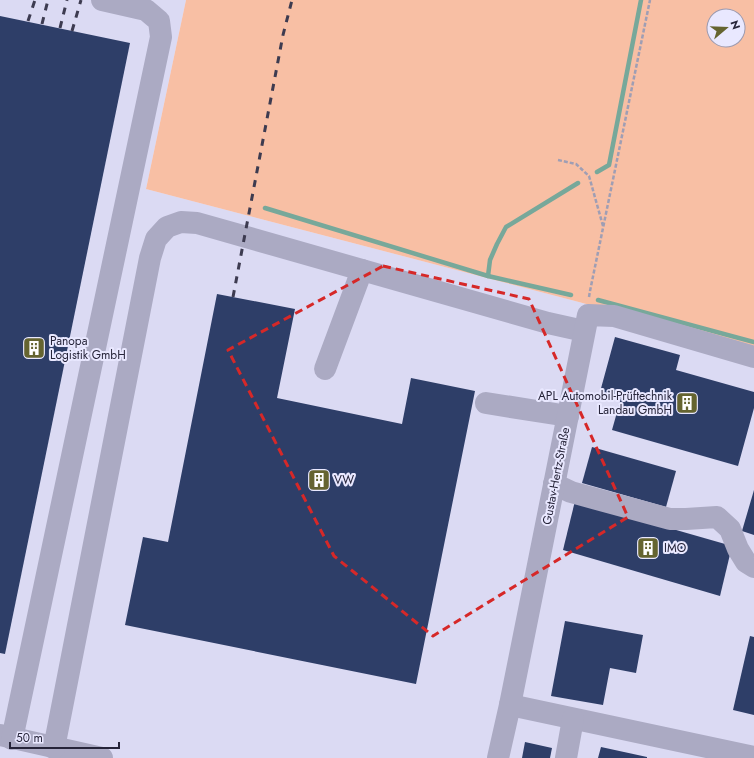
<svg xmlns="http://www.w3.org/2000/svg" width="754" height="758" viewBox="0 0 754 758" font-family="Jost,sans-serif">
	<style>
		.built { fill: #dbdaf3 }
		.green { fill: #f8bfa4; fill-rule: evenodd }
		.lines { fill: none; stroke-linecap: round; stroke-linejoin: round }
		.stream { stroke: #77a89a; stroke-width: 4.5 }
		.building { fill: #2e3e68 }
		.path { stroke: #9f9eb4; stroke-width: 2.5; stroke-dasharray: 4 2; stroke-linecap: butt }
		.minor { stroke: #abaac3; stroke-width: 22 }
		.rail { stroke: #3d3b50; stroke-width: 3; stroke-dasharray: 7 7; stroke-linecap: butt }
		.marked { fill: none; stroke: #d62828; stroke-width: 3; stroke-dasharray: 8 5; stroke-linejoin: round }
		.labels { text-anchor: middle; stroke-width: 4; stroke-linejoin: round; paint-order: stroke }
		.poi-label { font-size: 12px; fill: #262439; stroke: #e9e8ff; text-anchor: start }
		.street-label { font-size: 12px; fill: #262439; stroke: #e9e8ff }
	</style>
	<rect width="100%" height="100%" fill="#e9e8ff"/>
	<path class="built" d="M0,0H186L146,189L575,301L754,349V758H0Z"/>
	<path class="green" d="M186,0H754V349L575,301L146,189ZM714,16H738V40H714Z"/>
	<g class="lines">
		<g class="stream">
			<path d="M597,172L609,165L641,0"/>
			<path d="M265,208L488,276L571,295"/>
			<path d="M488,276L490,260L497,244L506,227L578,183"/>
			<path d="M598,300L754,342"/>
		</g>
	</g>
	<g class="building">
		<path d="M0,16L130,43L5,654L0,653Z"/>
		<path d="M217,294L295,309L277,398L402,424L411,378L475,391L416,684L125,625L143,537L168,542Z"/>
		<path d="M615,337L680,355L676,370L754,392V408L738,466L612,430L621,398L600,392Z"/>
		<path d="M592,447L676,471L666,507L582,483Z"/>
		<path d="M754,490V535L742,531Z"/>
		<path d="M575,501L732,546L720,596L563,550Z"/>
		<path d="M565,621L643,635L636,673L610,668L603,705L551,696Z"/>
		<path d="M750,636L754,637V715L733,710Z"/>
		<path d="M525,742L552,748L550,758H522Z"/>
		<path d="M601,747L647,757V758H598Z"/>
	</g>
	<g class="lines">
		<g class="path">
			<path d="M558,160L576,164L589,176L603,226"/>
			<path d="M589,297L590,291L650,0"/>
		</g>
		<g class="minor">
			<path d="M325,369L362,270"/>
			<path d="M486,403L568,416"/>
			<path d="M554,484L571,492L670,519H686L717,517L730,529L738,549L746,562L754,567"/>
			<path d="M510,705L754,757"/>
			<path d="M0,735L102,758"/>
			<path d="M12,739L161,37L159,21L146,10L102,0"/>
			<path d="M54,748L150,258L156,239L167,227L181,222L197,223L548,323L584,331"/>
			<path d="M498,758L510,705L588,315L614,316L754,357"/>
			<path d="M566,758L573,719"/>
		</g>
		<g class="rail">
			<path d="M28,21L35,0"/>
			<path d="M42,24L48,0"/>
			<path d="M60,28L67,0"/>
			<path d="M72,31L81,0"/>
			<path d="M233,297L283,35L292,0"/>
		</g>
	</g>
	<path class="marked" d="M383,266L529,299L628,517L433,636L334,556L228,350Z"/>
	<defs>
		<g id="building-square" transform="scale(1.15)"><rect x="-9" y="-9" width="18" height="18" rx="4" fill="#656430" stroke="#e9e8ff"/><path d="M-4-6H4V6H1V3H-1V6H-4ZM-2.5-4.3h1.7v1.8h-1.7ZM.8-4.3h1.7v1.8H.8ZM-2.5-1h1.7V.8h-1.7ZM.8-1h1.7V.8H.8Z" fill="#fff"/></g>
	</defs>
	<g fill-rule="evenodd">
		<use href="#building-square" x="34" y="348"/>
		<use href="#building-square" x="687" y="403"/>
		<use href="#building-square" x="319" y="480"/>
		<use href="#building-square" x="648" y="548"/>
	</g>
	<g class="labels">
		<g class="poi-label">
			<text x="50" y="345">Panopa<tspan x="50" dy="14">Logistik GmbH</tspan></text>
			<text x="672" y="400" text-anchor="end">APL Automobil-Prüftechnik<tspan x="672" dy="14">Landau GmbH</tspan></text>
			<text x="334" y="484">VW</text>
			<text x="664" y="552">IMO</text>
		</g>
		<g class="street-label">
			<text transform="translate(556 476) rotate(-79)" y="4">Gustav-Hertz-Straße</text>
		</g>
	</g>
	<g transform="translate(726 28) rotate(71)"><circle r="19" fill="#e9e8ff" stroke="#9b9ab0"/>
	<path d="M0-3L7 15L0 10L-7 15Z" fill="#656430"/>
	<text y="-6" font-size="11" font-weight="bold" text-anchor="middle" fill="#262439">N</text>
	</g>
	<path d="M10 742v6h109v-6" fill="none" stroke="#262439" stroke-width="2"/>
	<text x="16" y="742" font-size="12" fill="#262439" stroke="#e9e8ff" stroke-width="3" paint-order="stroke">50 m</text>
</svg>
